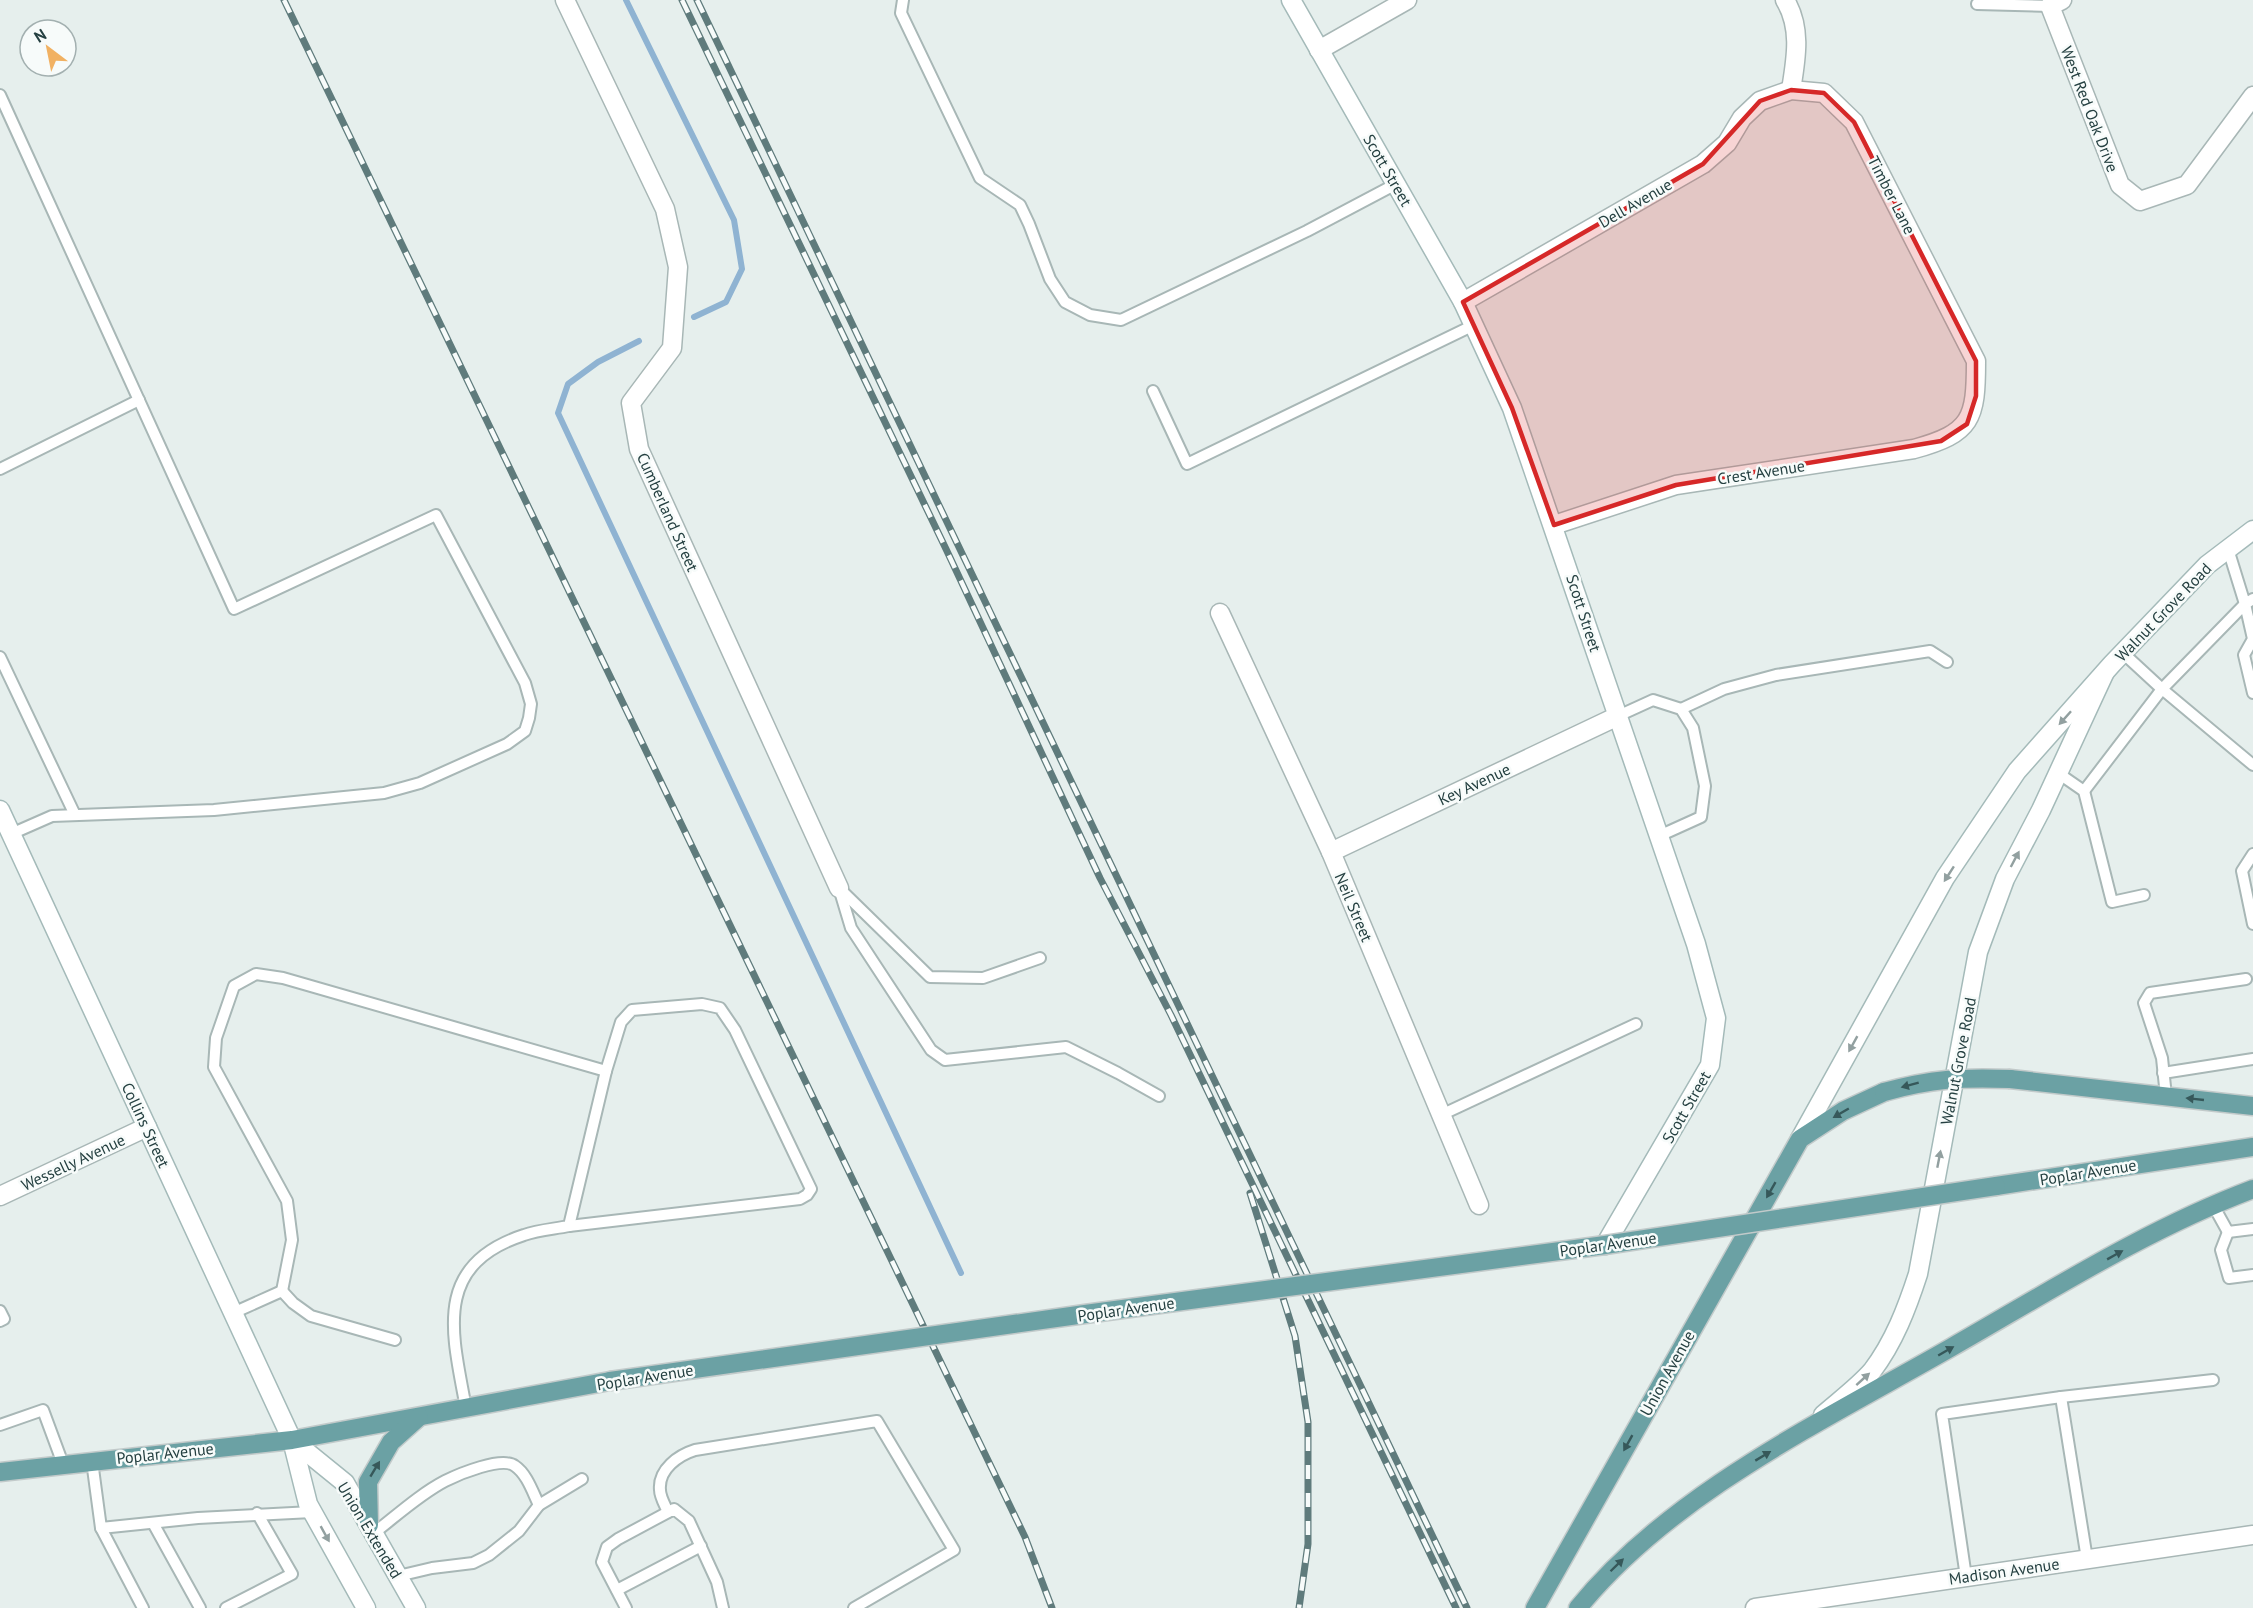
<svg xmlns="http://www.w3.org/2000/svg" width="2253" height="1608" viewBox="0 0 2253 1608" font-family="'PT Sans',sans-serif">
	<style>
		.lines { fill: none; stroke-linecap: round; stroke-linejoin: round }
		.stream { stroke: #8fb3d2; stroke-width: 6 }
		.lane-casing { stroke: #a8b7b6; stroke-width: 14 }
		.street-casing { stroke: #a8b7b6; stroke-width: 21 }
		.secondary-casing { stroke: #a4bab9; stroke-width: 21 }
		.primary-casing { stroke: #c2caca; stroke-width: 21 }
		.lane { stroke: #fff; stroke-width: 10 }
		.street { stroke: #fff; stroke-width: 18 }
		.secondary { stroke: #fff; stroke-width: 18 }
		.primary { stroke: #6ba1a4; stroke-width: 18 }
		.rail-casing { stroke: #5f7b7c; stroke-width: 7 }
		.rail { stroke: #f7fbfa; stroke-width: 4.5; stroke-dasharray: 14; stroke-linecap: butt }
		.primary-bridge-casing { stroke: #c2caca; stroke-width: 21; stroke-linecap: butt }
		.primary-bridge { stroke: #6ba1a4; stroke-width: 18 }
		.oneway { fill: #92a0a0 }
		.oneway2 { fill: #36585a }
		.marked { fill: #d62828; fill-opacity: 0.2; stroke: #d62828; stroke-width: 4.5; stroke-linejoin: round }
		.labels { text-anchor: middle; stroke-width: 5; stroke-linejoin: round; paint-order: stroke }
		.street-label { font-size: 16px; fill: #254041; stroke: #f7fbfa }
	</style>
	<rect width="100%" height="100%" fill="#e6efed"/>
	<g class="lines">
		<g class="stream">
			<path d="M626,0L734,220L742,269L726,302L694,317"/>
			<path d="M639,341L598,362L568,384L558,413L961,1273"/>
		</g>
		<g class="lane-casing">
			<g id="lane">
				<path d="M903,0L901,13L980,178L1020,205L1029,224L1050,279L1065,302L1090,315L1121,320L1307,231L1396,184"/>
				<path d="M1977,4L2050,6"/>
				<path d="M0,95L234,609L436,515L525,683L531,704L529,718L525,731L507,744L420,783L384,793L214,810L52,816L11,834"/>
				<path d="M1153,391L1187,464L1474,325"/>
				<path d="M0,469L139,400"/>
				<path d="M2228,549L2245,604L2253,599"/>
				<path d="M2123,653L2162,689L2253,765"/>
				<path d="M0,657L75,815"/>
				<path d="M1681,709L1724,689L1776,675L1930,651L1947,662"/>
				<path d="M1618,716L1653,700L1681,709L1693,728L1705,786L1701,817L1659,836"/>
				<path d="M2058,773L2084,791L2112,902L2144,895"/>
				<path d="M2084,791L2162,689L2245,604L2253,639L2244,655L2253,693"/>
				<path d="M2253,854L2242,871L2253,924"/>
				<path d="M839,888L851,928L931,1050L945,1060L1066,1047L1118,1073L1159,1096"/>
				<path d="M841,890L930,977L983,978L1040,958"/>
				<path d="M2163,1073L2253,1059"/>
				<path d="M2166,1096L2162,1058L2144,1003L2150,993L2246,979"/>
				<path d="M1441,1115L1636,1024"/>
				<path d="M2213,1205L2228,1232L2253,1229"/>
				<path d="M569,1226L800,1199L807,1195L811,1189L735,1030L720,1008L702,1004L632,1010L621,1022L606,1071"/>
				<path d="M2228,1232L2221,1250L2229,1278L2253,1275"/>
				<path d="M282,1291L292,1240L287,1201L214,1067L216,1038L234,986L256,974L283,978L606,1071L569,1226C554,1229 538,1230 524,1235C432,1265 452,1333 466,1408"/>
				<path d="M0,1311L4,1319L0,1321"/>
				<path d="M233,1313L282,1291L293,1303L311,1316L395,1340"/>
				<path d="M2061,1397L2213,1380"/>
				<path d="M0,1425L43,1410L63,1464"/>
				<path d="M92,1461L101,1528L198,1518L312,1512"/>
				<path d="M668,1512C665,1505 660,1497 660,1490C658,1469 679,1455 695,1450L877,1421L954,1550L854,1608"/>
				<path d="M153,1523L200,1608"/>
				<path d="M101,1528L143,1608"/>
				<path d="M374,1533C396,1516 420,1494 445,1481C459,1474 502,1456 515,1466C527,1474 533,1493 539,1505"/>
				<path d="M398,1576L432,1568L473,1563L489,1555L519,1531L539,1505L582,1479"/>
				<path d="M1966,1577L1942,1414L2061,1397L2087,1559"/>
				<path d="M617,1590L701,1546"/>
				<path d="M226,1608L292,1574L257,1513"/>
				<path d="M626,1608L602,1562L607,1547L618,1539L674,1509L689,1521L717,1582L723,1608"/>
			</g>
		</g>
		<g class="street-casing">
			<g id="street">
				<path d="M565,0L665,209L678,267L672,348L631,403L639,449L839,888"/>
				<path d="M1785,0C1802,28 1796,59 1791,90"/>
				<path d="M2062,0L2050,6L2120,185L2140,201L2187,185L2253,96"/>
				<path d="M1319,50L1407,0"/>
				<path d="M1463,302L1703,164L1727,143L1742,118L1760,101L1791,90L1824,93L1854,122L1976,361C1976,419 1972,433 1914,449L1676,485L1554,525"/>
				<path d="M1220,613L1331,852L1479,1205"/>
				<path d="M1331,852L1618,716"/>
				<path d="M0,1196L147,1127"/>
				<path d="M1755,1608L2253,1535"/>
			</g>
		</g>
		<g class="secondary-casing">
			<g id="secondary">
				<path d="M1291,0L1463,302L1512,408L1696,944L1716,1018L1710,1065L1605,1245"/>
				<path d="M0,810L292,1440L308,1504L366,1608"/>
				<path d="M1800,1139L1945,878L2017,771L2112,664L2207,565L2253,530"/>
				<path d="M1823,1415C1839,1401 1858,1387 1872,1371C1894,1342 1907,1308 1918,1274L1978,952L2005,879L2041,810L2104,674"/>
				<path d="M292,1440L345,1483L416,1608"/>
			</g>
		</g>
		<g class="primary-casing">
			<g id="primary">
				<path d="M2010,1079L2253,1106"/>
				<path d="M1996,1186L2253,1147"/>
				<path d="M0,1472L292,1440L610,1381"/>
				<path d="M369,1525L368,1482L391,1442L419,1417"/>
				<path d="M1535,1608L1800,1139L1843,1111L1884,1092"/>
				<path d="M1578,1608C1671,1493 1825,1420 1952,1347C2050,1291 2147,1229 2253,1189"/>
			</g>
		</g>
		<use href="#lane" class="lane"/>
		<use href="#street" class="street"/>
		<use href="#secondary" class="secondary"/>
		<use href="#primary" class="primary"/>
		<g class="rail-casing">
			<g id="rail">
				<path d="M284,0L1025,1537L1052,1608"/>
				<path d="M682,0L946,549L1100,878L1171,1015L1456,1608"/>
				<path d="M697,0L1467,1608"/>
				<path d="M1250,1193L1295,1336L1308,1422V1544L1299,1608"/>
			</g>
		</g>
		<use href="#rail" class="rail"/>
		<g class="primary-bridge-casing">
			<g id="primary-bridge">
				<path d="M1884,1092C1931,1079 1962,1077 2010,1079"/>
				<path d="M610,1381L1085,1314L1605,1245L1996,1186"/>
			</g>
		</g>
		<use href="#primary-bridge" class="primary-bridge"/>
	</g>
	<defs><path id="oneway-solid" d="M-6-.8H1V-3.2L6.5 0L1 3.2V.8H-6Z" transform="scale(1.5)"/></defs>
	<g class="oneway">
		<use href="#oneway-solid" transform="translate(2065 718) rotate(132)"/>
		<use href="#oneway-solid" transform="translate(2015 859) rotate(-62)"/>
		<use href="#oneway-solid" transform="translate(1949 874) rotate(123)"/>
		<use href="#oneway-solid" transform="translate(1853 1044) rotate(119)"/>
		<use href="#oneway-solid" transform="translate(1939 1159) rotate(-79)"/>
		<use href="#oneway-solid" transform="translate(1863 1379) rotate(-42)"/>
		<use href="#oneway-solid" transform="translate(325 1534) rotate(61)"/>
	</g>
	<g class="oneway2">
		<use href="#oneway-solid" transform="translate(1910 1085) rotate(165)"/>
		<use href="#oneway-solid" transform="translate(2195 1099) rotate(-174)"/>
		<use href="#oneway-solid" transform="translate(1841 1113) rotate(150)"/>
		<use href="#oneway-solid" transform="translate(1771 1190) rotate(120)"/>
		<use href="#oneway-solid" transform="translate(2115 1255) rotate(-29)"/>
		<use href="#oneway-solid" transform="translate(1946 1351) rotate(-30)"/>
		<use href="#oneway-solid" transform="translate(1628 1443) rotate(119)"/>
		<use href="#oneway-solid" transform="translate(1763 1456) rotate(-31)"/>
		<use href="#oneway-solid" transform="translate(375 1469) rotate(-59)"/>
		<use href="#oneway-solid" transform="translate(1617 1565) rotate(-44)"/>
	</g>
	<path class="marked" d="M1791,90L1824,93L1854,122L1976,361V396L1967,424L1941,441L1676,485L1554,525L1512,408L1463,302L1703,164L1760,101Z"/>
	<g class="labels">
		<g class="street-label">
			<text transform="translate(2090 109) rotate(69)" y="6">West Red Oak Drive</text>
			<text transform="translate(1388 170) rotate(60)" y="6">Scott Street</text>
			<text transform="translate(1892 195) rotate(63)" y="6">Timber Lane</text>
			<text transform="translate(1635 203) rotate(-30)" y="6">Dell Avenue</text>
			<text transform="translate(1761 472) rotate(-9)" y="6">Crest Avenue</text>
			<text transform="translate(668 512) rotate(66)" y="6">Cumberland Street</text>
			<text transform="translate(2163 612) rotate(-46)" y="6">Walnut Grove Road</text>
			<text transform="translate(1584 613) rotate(72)" y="6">Scott Street</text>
			<text transform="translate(1474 784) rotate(-25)" y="6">Key Avenue</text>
			<text transform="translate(1354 907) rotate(67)" y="6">Neil Street</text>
			<text transform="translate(1958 1061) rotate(-79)" y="6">Walnut Grove Road</text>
			<text transform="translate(1686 1107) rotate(-60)" y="6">Scott Street</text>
			<text transform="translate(146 1125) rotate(65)" y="6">Collins Street</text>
			<text transform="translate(73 1162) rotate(-25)" y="6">Wesselly Avenue</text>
			<text transform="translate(2088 1172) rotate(-9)" y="6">Poplar Avenue</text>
			<text transform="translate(1608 1244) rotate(-8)" y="6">Poplar Avenue</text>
			<text transform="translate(1126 1309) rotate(-8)" y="6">Poplar Avenue</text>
			<text transform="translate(1667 1373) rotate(-61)" y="6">Union Avenue</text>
			<text transform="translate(645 1377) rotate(-9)" y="6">Poplar Avenue</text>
			<text transform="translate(165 1453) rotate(-6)" y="6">Poplar Avenue</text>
			<text transform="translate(370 1530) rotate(59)" y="6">Union Extended</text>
			<text transform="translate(2004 1571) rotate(-8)" y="6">Madison Avenue</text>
		</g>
	</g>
	<g transform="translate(48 48) rotate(328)"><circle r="28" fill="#f7fbfa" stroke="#a3b0b0" stroke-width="1.5"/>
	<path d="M0-4.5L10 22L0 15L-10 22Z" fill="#f1b162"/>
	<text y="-9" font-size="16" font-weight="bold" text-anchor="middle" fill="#254041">N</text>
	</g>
</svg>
